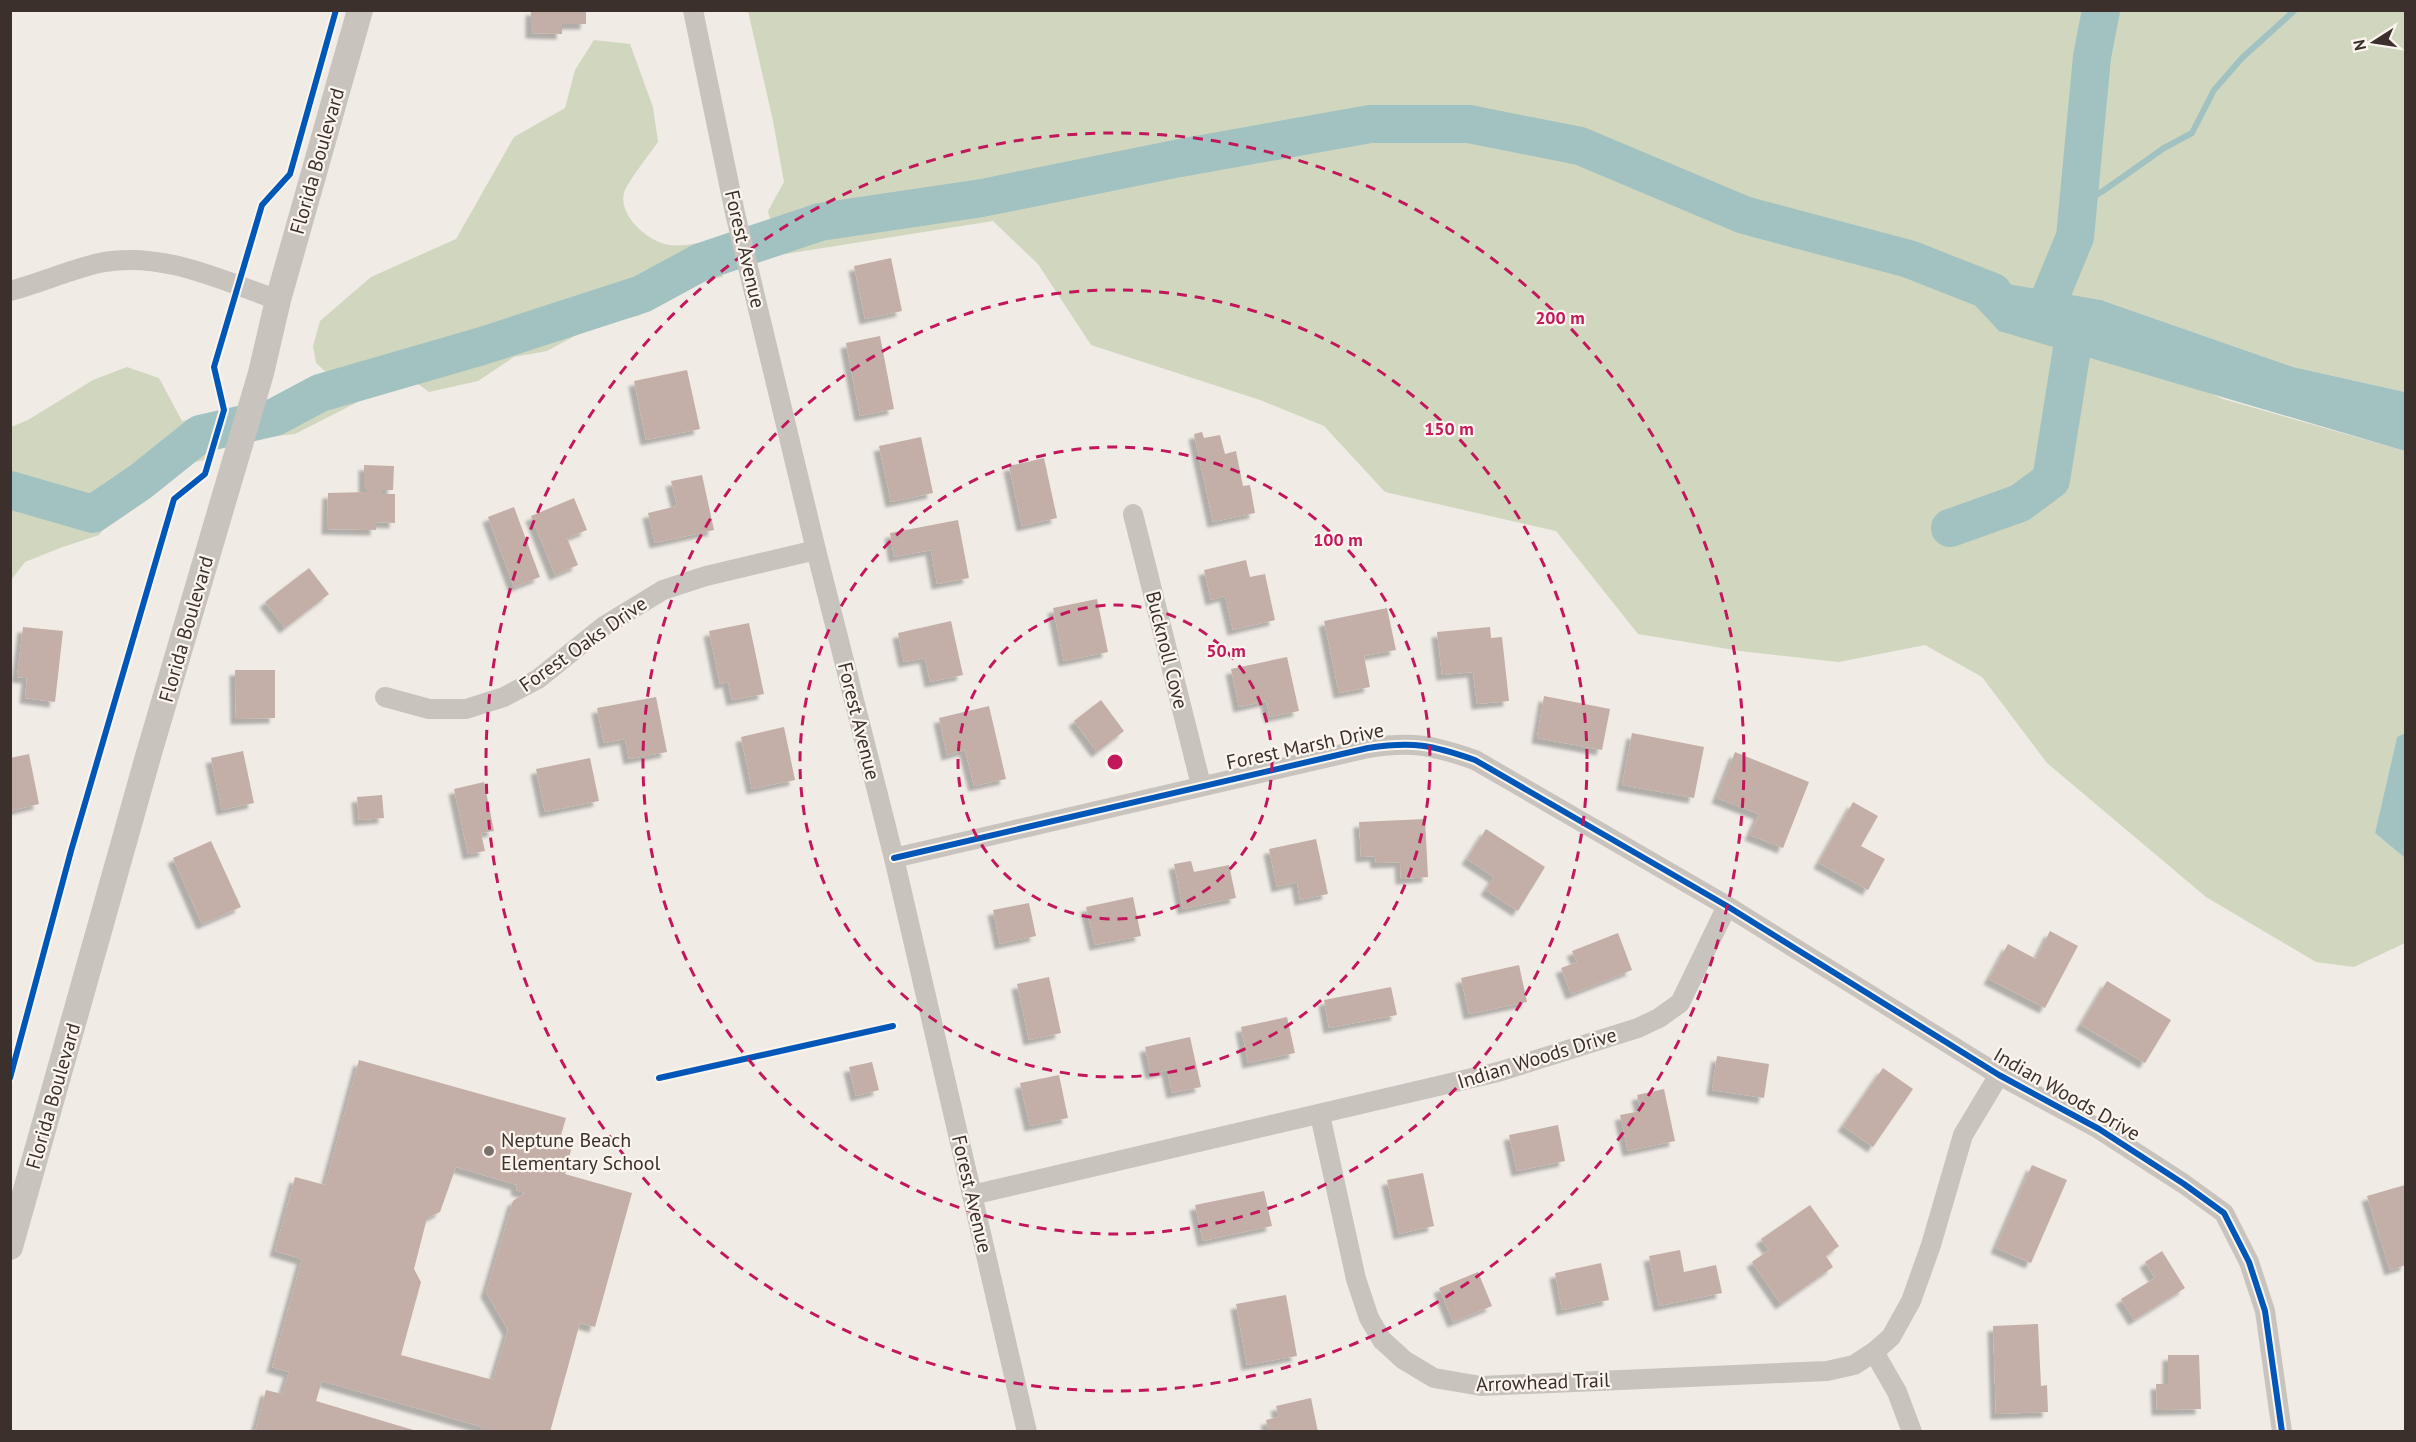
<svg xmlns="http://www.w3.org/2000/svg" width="2416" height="1442" viewBox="0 0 2416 1442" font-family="'PT Sans',sans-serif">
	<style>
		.green { fill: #d1d6bf }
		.water { fill: #a1c2c1 }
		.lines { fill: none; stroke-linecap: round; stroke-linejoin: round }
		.stream { stroke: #a1c2c1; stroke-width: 6 }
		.river { stroke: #a1c2c1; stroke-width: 38 }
		.building { fill: #c3afa7; fill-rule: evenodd; filter: url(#shadow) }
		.minor { stroke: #c9c3be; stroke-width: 20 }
		.tertiary { stroke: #c9c3be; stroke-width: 26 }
		.cycleway-casing { stroke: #fbf5ee; stroke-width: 10 }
		.cycleway { stroke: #0057b8; stroke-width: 6 }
		.ring { fill: none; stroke: #c2185b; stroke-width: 3; stroke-dasharray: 10 8 }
		.poi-dot { fill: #7a716c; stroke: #fbf5ee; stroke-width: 2 }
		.labels { text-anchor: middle; stroke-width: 4.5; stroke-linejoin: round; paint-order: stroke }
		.street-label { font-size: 20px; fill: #3b302b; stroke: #fbf5ee }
		.poi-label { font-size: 20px; fill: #3b302b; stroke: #fbf5ee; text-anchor: start }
		.centre { fill: #c2185b; stroke: #fbf5ee; stroke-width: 3 }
		.ring-label { font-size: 18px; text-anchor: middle; font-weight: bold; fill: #c2185b; stroke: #fbf5ee; stroke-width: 4.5; stroke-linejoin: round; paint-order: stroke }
	</style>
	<defs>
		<filter id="shadow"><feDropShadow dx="-5.5" dy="5.5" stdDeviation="1.5" flood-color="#0004"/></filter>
	</defs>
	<rect width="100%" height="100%" fill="#f0ebe5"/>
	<g class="green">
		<path d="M748,11H2405V392L2293,367L2101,300L1946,274L2223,399L2405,451V733L2397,737L2375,833L2405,858V943L2354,967L2316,962L2206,897L2047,763L1982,677L1925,645L1839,662L1740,651L1638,634L1556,531L1385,492L1324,426L1260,400L1091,345L1038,264L993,221L779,255L768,211L784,182L773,121Z"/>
		<path d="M594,40L630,44L653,107L658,142C651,152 626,184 624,193C618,216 649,242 669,245C681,247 703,242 716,241L723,277L676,286L659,305L638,316L597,324L547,351L514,357L478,381L429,392L418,384L391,385L295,434L265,437L277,397L328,374L316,363L313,346L320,321L371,277L456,239L514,137L565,108L575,70Z"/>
		<path d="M127,367L159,378L182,421L219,413L205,460L173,466L127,503L110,520L99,535L60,548L25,562L11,580V427L28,420L93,380Z"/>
	</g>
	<g class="water">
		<path d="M1945,273L2101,300L2293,367L2405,392V451L1999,331Z"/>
		<path d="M2405,733V858L2375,833L2397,737Z"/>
	</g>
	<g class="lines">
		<path class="stream" d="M2078,206L2103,191L2164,148L2192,133L2214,90L2242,58L2295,10"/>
		<g class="river">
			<path d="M2044,312L2075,237L2092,57L2101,10"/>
			<path d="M10,490L93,514L140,482L200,434L275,417L320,393L482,346L642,294L701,262L820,222L982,198L1180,158L1370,124H1469L1580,146L1744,215L1909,259L1993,292"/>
			<path d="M1950,528L2020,503L2051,480L2076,324"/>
		</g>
	</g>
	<g class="building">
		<path d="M531,10H586V24H562V34L531,33Z"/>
		<path d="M891,258L902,311L865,319L854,266Z"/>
		<path d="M880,336L894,409L860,416L846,343Z"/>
		<path d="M687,370L700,429L646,440L634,381Z"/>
		<path d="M1202,432L1204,438L1220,435L1225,454L1236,451L1243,486L1250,485L1255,513L1213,522L1194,434Z"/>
		<path d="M921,437L933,493L891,502L879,446Z"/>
		<path d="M1044,458L1057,518L1022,526L1009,466Z"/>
		<path d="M364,465L394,466L393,490H382V494H395V523L376,522V530L327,529L328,493L367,492V489H364Z"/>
		<path d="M702,475L714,530L655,543L648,513L677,506L671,481Z"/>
		<path d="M574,498L587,530L567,538L578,565L555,575L531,516Z"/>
		<path d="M514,507L540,577L514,587L488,517Z"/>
		<path d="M958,520L969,578L937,584L931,550L894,557L890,533Z"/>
		<path d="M1246,560L1250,577L1265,574L1275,620L1233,630L1225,596L1211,600L1204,570Z"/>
		<path d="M309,568L329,594L285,628L265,602Z"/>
		<path d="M1097,599L1108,652L1064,661L1053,608Z"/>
		<path d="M1387,608L1396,650L1364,656L1370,687L1339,693L1324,621Z"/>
		<path d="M951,621L963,675L930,682L925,658L904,662L898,633Z"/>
		<path d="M749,623L764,694L732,700L728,682L720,684L709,631Z"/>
		<path d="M23,627L63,631L55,702L25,698L27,678L17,677Z"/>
		<path d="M1490,627L1491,638L1502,637L1509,701L1477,704L1473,672L1442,675L1437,632Z"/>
		<path d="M1287,657L1299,711L1270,717L1266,701L1239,707L1231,669Z"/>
		<path d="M235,670H275V718L236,719Z"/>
		<path d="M1544,696L1610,709L1602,750L1537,738Z"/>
		<path d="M656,697L667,752L629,759L625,739L604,743L597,708Z"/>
		<path d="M1101,700L1124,731L1097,752L1074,721Z"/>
		<path d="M989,706L1006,779L974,786L965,750L947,755L939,718Z"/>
		<path d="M784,727L795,780L752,789L741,737Z"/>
		<path d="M1632,733L1704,747L1694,798L1622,785Z"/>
		<path d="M243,751L254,803L222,810L211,758Z"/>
		<path d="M1735,752L1809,782L1783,848L1750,835L1759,814L1717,798Z"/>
		<path d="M29,754L39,804L10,811V758Z"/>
		<path d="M590,758L599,801L545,812L536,769Z"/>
		<path d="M484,782L494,831L481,833L485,851L468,854L454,789Z"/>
		<path d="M382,795L384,818L359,820L357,797Z"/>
		<path d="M1853,802L1878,816L1861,846L1885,859L1868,890L1819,863Z"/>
		<path d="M1425,819L1428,877L1401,879L1400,862L1376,863L1375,856L1361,857L1359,822Z"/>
		<path d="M1486,829L1545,867L1518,911L1486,890L1494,877L1467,859Z"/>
		<path d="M1316,839L1328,894L1300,900L1297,882L1277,887L1269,849Z"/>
		<path d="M211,841L241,907L202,924L173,858Z"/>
		<path d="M1191,861L1194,872L1229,865L1236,898L1183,909L1174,864Z"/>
		<path d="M1133,897L1141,936L1095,945L1086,907Z"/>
		<path d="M1029,903L1036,936L1000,944L993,910Z"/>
		<path d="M2050,931L2078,946L2045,1008L1989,979L2008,944L2036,959Z"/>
		<path d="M1618,933L1632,970L1571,994L1561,968L1577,962L1572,951Z"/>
		<path d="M1519,965L1527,1002L1469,1014L1461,978Z"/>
		<path d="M1049,977L1061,1033L1029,1040L1017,984Z"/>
		<path d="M2107,981L2171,1020L2145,1063L2081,1025Z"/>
		<path d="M1391,987L1397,1015L1329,1028L1324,1000Z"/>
		<path d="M1287,1017L1295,1053L1248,1063L1241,1027Z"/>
		<path d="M1190,1037L1201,1087L1172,1093L1167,1070L1151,1074L1145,1047Z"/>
		<path d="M1717,1056L1769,1064L1764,1098L1712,1090Z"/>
		<path d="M359,1060L566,1118L559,1142L572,1146L565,1174L632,1193L595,1327L580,1323L550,1432H481L482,1427L322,1381L316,1401L420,1432H255L266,1390L282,1394L289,1372L272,1367L302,1259L275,1251L295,1177L325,1185ZM456,1167L517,1185L516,1190L525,1193L513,1201L486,1292L508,1330L493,1380L401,1355L421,1282L414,1269L427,1218L440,1212Z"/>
		<path d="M872,1062L879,1090L856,1096L849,1067Z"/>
		<path d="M1883,1068L1913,1089L1873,1147L1843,1126Z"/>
		<path d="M1059,1075L1068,1118L1030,1126L1020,1083Z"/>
		<path d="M1664,1089L1675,1141L1628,1151L1620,1115L1641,1111L1637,1095Z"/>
		<path d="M1558,1125L1565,1161L1517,1171L1509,1135Z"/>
		<path d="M2032,1165L2067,1180L2031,1263L1996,1248Z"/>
		<path d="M1423,1173L1434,1226L1399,1234L1387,1180Z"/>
		<path d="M2405,1185L2406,1265L2390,1270L2367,1196Z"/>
		<path d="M1264,1191L1272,1226L1203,1241L1195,1205Z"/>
		<path d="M1810,1205L1839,1246L1826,1256L1833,1267L1781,1304L1752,1262L1769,1250L1761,1239Z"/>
		<path d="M1680,1250L1684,1272L1716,1265L1722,1293L1659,1306L1649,1256Z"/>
		<path d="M2162,1251L2185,1288L2134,1320L2121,1299L2155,1278L2145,1262Z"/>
		<path d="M1601,1263L1609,1300L1562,1310L1555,1273Z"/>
		<path d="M1478,1272L1492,1306L1453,1322L1439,1288Z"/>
		<path d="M1286,1295L1297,1356L1247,1365L1236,1304Z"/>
		<path d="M2038,1324L2041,1386L2047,1385L2048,1412L1996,1414L1993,1326Z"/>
		<path d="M2168,1355H2199L2201,1409L2157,1410L2156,1384H2168Z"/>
		<path d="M1311,1398L1318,1432H1269L1266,1420L1279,1417L1276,1406Z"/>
	</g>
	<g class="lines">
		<g class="minor">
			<path d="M693,10L735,213L816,550L894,858L1027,1432"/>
			<path d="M10,291C40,283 69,270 99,263C161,250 221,280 278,300"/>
			<path d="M1133,514L1201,785"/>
			<path d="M385,697L429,709H466L504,697L538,679L604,626L663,590L706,576L816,550"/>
			<path d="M894,858L1368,748C1413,741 1432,745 1475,760L1727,906L1999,1075L2099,1129L2184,1184L2224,1213L2249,1262L2265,1311L2282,1432"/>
			<path d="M1320,1115L1356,1279L1369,1318L1382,1340L1404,1360L1434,1378L1481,1386L1827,1371L1854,1365L1874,1352L1891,1337L1911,1301L1931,1245L1963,1135L1999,1075"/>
			<path d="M972,1195L1498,1072L1638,1028L1659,1018L1680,1003L1727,906"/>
			<path d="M1874,1352L1897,1392L1912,1432"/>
		</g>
		<path class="tertiary" d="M10,1247L149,753L261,373L278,300L360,10"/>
		<g class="cycleway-casing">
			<g id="cycleway">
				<path d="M894,858L1368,748C1413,741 1432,745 1475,760L1727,906L1999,1075L2099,1129L2184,1184L2224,1213L2249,1262L2265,1311L2282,1432"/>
				<path d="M10,1078L71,851L174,499L205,474L224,410L214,367L262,205L290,174L336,10"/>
				<path d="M659,1078L893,1026"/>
			</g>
		</g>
		<use href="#cycleway" class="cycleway"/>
	</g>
	<g class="ring">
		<circle cx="1115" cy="762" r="157"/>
		<circle cx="1115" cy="762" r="315"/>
		<circle cx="1115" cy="762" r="472"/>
		<circle cx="1115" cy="762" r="629"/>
	</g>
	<circle class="poi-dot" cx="489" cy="1151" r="6"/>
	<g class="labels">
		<g class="street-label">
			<text transform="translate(317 161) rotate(-74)" y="7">Florida Boulevard</text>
			<text transform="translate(745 249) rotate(77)" y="7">Forest Avenue</text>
			<text transform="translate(186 629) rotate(-74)" y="7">Florida Boulevard</text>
			<text transform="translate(583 644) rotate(-35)" y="7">Forest Oaks Drive</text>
			<text transform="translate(1167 650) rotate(76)" y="7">Bucknoll Cove</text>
			<text transform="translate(859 721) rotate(76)" y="7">Forest Avenue</text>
			<text transform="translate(1305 746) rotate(-12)" y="7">Forest Marsh Drive</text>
			<text transform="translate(1537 1058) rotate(-17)" y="7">Indian Woods Drive</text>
			<text transform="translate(2067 1094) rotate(30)" y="7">Indian Woods Drive</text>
			<text transform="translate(53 1096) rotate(-74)" y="7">Florida Boulevard</text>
			<text transform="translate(972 1194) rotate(77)" y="7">Forest Avenue</text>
			<text transform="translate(1543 1382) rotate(-2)" y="7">Arrowhead Trail</text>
		</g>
		<g class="poi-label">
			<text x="501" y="1147">Neptune Beach<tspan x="501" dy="23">Elementary School</tspan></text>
		</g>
	</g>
	<circle cx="1115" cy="762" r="9" class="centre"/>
	<g class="ring-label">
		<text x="1560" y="324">200 m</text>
		<text x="1449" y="435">150 m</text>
		<text x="1338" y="546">100 m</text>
		<text x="1226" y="657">50 m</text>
	</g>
	<rect width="2416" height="1442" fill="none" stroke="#3b302b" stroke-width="24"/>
	<g transform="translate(2374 42) rotate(258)" stroke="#fbf5ee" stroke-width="4.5" paint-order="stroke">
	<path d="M0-4.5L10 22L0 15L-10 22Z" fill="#3b302b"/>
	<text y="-9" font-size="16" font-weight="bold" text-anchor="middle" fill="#3b302b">N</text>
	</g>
</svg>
